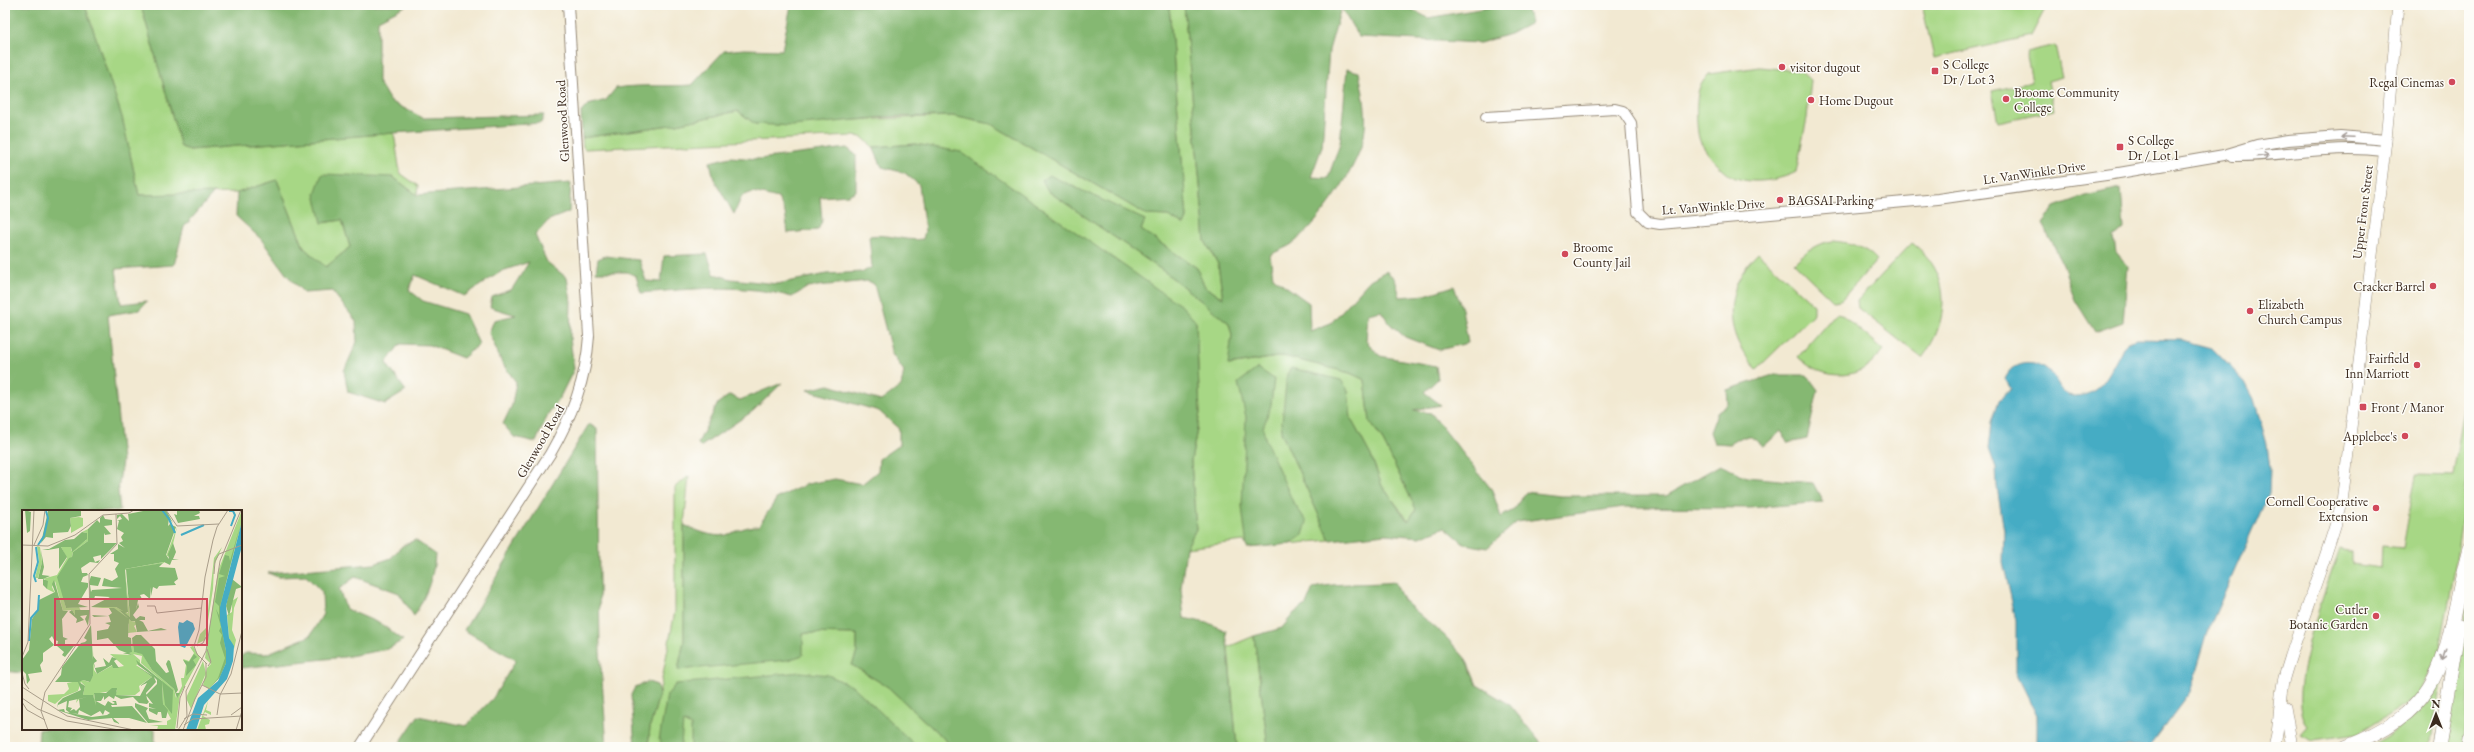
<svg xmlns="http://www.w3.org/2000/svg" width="2474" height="752" viewBox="0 0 2474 752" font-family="'EB Garamond',serif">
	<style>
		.green { fill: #a7d785; stroke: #718052 }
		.forest { fill: #85b872; stroke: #607148 }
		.water { fill: #44acc4; stroke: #406b71 }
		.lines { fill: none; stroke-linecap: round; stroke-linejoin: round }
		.secondary-casing { stroke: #968a78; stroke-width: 12 }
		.primary-casing { stroke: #968a78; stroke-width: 12 }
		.highway-casing { stroke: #968a78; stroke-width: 14 }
		.secondary { stroke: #fff; stroke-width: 10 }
		.primary { stroke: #fff; stroke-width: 11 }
		.highway { stroke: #fff; stroke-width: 13 }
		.oneway { stroke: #a79f9a }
		.poi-dot { fill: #d1495b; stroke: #fdfcf7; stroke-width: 1.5 }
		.labels { text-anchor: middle; stroke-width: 3; stroke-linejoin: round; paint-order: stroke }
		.poi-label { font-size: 13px; fill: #3b2a1e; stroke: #fdfcf7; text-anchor: start }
		.street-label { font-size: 13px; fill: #3b2a1e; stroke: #fdfcf7 }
		.inset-river { fill: none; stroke: #44acc4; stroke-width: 2 }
		.inset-road { fill: none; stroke: #a99d8a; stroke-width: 1 }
		.view { fill: #d1495b; fill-opacity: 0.15; stroke: #d1495b; stroke-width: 2 }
		.inset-edge { fill: none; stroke: #3b2a1e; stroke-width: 2 }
	</style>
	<rect width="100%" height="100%" fill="#fdfcf7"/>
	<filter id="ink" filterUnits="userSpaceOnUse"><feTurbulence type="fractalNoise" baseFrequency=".025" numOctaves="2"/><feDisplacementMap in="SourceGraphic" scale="8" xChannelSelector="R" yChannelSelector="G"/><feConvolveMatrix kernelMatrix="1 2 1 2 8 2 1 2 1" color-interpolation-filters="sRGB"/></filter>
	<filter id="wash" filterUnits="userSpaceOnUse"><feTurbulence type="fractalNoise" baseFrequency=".012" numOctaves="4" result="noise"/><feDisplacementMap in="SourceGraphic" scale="16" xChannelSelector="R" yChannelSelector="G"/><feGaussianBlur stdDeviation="0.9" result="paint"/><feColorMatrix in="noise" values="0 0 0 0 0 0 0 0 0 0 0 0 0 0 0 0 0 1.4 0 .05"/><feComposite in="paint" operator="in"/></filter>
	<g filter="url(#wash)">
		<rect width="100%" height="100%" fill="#f2e9d2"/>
		<g class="green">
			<path d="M85,5H141L181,147L190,150L394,133L400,173L418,186L417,195L393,177L322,223L342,220L350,247L325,268L304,248L277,180L237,193L139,195L122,117Z"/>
			<path d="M1169,5H1184L1205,241L1218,264L1223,298L1205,287L1197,268L1141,230L1145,220L1048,191L1166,273L1229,323L1232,335L1229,365L1283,356L1350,373L1365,380L1370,422L1381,437L1416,509L1409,521L1382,486L1371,456L1351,419L1348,390L1281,432L1330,540L1247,548L1244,541L1186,548L1196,529L1191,461L1200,413L1196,322L916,144L873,147L862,137L852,136L585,149L583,147L582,138L677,124L738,111L755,124L953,116L991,124L1147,215L1168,216L1184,225L1187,218Z"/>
			<path d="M1922,5H2044L2045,9L2031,36L1934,58Z"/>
			<path d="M2055,45L2062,77L2048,81L2054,110L1998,122L1992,91L2032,82L2026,52Z"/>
			<path d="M1760,67L1801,71L1811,80L1807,118L1796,172C1779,181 1745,186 1728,174C1718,166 1706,153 1700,141C1696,131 1695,96 1700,87C1702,82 1706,78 1709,74Z"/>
			<path d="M1833,241C1852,243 1864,246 1877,260L1841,300L1833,301L1794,263C1806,252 1815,243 1833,241Z"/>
			<path d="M1912,243C1953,273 1950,321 1922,358L1858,308L1857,301Z"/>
			<path d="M1758,253L1814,305V313L1757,369C1722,334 1723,288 1758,253Z"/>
			<path d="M1836,313L1841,314L1883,350C1878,355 1874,363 1868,366C1845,382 1816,375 1798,357Z"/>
			<path d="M2469,377V466L2454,574L2438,659L2414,699L2358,734L2313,740L2300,734L2307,726C2282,699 2329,581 2340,548L2352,551V564L2381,568L2382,546L2403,548L2416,475L2453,476Z"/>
			<path d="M689,476L684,525V641L678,670L803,633L857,634V652L852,665L888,687L953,747H648L650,727L659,695L675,611V487Z"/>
			<path d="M2469,593V698L2463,747H2444Z"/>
			<path d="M1254,636L1268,747H1237L1228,647Z"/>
			<path d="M2442,675L2430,747H2365C2399,735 2425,705 2442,675Z"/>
		</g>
		<g class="forest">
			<path d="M5,5H85L122,117L139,195L214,193L184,227L174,265L116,269L121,304L147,301L139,310L108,315L122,461L118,491L120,511H23V673L5,671Z"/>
			<path d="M141,5H407L378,20V81L390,101L423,118L544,115L541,123L394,133L190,150L181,147Z"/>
			<path d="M791,5H1169L1187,218L1184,225L1168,216L1147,215L991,124L953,116L887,117L792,126L755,124L738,111L677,124L582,138L581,112L588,105L606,100L616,88C642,84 667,87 692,85L724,51L744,49L782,50Z"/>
			<path d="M1184,5H1404L1428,18L1502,5H1525L1531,23L1510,34L1480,43L1359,37L1341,8L1329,50L1322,147L1311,177L1328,178L1340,144L1347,69L1359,72C1363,93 1368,114 1364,136C1358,168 1319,224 1292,244C1286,248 1277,251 1270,255L1273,277L1309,303L1310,331L1331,323L1370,280L1386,271L1395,279L1400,297L1425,295L1454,286L1462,309L1468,343L1439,350L1405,337L1390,324L1381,311L1368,314L1366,341L1380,356L1436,366L1438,379L1424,392L1441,405L1413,410L1431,413L1492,490L1501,517L1513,510L1526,492L1560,496H1666L1720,465L1747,477L1813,483L1823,502L1749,508L1624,507L1517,522L1487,548L1465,544L1445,527L1420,537L1386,534L1330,540L1281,432L1287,374L1291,368L1341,380L1348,390L1351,419L1371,456L1382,486L1408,521L1416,509L1381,437L1370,422L1365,380L1350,373L1283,356L1228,365L1232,335L1229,323L1166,273L1048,191L1042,180L1049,175L1145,220L1141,230L1197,268L1205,287L1223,298L1218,264L1205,241Z"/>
			<path d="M916,144L961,152L1183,307L1196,322L1200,413L1191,461L1196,529L1186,548L1181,589L1184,618L1211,624L1226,631L1237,747H953L888,687L852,665L857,652V634L803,633V655L788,660L678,670L684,641V525C696,530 712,538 726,535C739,531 744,526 759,526L777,498L807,484L835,479L862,484L878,471L879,459L899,445V429L879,411L807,390L829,385L881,401L901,386L904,371L892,354L874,284L868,281L808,287L792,297C742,283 692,289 641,293L636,276L627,272H596L598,259L605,256L639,260L646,281L661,282L664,256L707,254L714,274L731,279L777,284L827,274L863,272L872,267L869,236C888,233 905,242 923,239L925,231L919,185L905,173L882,167L873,147Z"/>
			<path d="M847,148L856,155V191L848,195L820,197L822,221L818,230L788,233L785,213L778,198L753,192L742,196L734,214L714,179L710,162L730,157L759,159Z"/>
			<path d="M322,174L393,177L417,195L571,183L569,212L549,220L535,235L547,262L567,278L571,301L570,338L574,369L560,397L548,414L536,442L514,437L503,424L512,405L516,382L502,363L489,333L494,320L516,315L490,307L492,297L512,289L529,262L502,271L464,296L415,275L409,290L423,301L465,314L479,344L463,358L429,345L400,344L386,363L406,391L385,404L348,392L344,371L357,342L356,321L332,291L304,293L286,274L261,239L236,216L237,193L277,180L304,248L326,267L350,247L342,220L322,223L315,194Z"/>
			<path d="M2121,188L2124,229L2114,238L2116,252L2128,266L2123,322L2095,332L2075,300L2061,259L2042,224L2055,207L2085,196Z"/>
			<path d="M1258,368L1274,379L1271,405L1263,428L1266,441L1293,502L1307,522L1303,535L1290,544L1247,548L1242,506L1246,417L1238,383Z"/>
			<path d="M1773,375H1807L1818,390L1807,439L1788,443L1781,431L1764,446L1751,437H1742L1730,444L1714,443L1710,432L1718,411L1728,404L1727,390Z"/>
			<path d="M782,383L753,411L700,447L698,443L718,403L730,395L740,400Z"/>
			<path d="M589,424L597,429L600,652L607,747H397L418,716L466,726L493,698L516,660L464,630Z"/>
			<path d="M415,540L435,554C434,577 426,596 414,616L399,593L355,577L339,589L346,609L381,624L403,640L388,649L344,657L241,668V656L246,653L266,654L310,636L323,614L322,592L306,576L278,577L268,573L374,564L391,558L402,546Z"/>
			<path d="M1395,582L1403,600L1445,636L1466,659L1477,685L1509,704L1544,747H1268L1254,636L1282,628L1294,613L1306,605L1313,588C1339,582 1368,585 1395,582Z"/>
			<path d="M801,672L828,675L854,687L917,747H691V726L683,722L681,745L664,747L659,740L667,695L676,684Z"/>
			<path d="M648,682L657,685L659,695L650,727L648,747H635L631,695L635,687Z"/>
			<path d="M39,729H155V747H38Z"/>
		</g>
		<path class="water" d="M2137,339L2182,340L2212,348L2245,382L2254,399L2267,444L2270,469L2269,493L2210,626L2190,692L2149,747H2037V715L2016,673V620L2003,562L2004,531L1997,487L1996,468L1989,448L1992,422L1999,400L2011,389L2005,379C2013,361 2034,359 2048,371C2058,379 2059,397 2076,396C2101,395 2109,373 2119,355C2121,352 2123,346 2125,344C2128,342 2134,340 2137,339Z"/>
	</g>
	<g filter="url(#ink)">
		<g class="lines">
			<g class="secondary-casing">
				<g id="secondary">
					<path d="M1486,117L1615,109L1623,111L1631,123L1638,212L1648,222L1660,224L1938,199L2113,174L2224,155L2257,145L2288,140L2340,136L2386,140"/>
					<path d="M2232,156C2284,157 2330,144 2384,151"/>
					<path d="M360,747L550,454C572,416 586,380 589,336L568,5"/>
				</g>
			</g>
			<g class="primary-casing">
				<g id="primary">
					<path d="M2285,707L2292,747"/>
					<path d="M2274,747C2281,724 2278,701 2284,678C2301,619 2326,562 2342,502L2386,140L2398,5"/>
				</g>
			</g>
			<g class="highway-casing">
				<g id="highway">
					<path d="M2345,747C2455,706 2442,647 2469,549"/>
					<path d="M2439,747L2459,626"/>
					<path d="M2468,747L2469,739"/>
				</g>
			</g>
			<use href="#secondary" class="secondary"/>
			<use href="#primary" class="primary"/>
			<use href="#highway" class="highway"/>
		</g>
		<defs><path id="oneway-shaft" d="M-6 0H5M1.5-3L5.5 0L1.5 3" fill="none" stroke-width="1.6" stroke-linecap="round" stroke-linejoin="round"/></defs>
		<g class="oneway">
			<use href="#oneway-shaft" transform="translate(2347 137) rotate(-177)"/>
			<use href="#oneway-shaft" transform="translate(2263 156) rotate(-6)"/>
			<use href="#oneway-shaft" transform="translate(2444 655) rotate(107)"/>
		</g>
	</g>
	<g class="poi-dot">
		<circle cx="1782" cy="67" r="4"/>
		<rect x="1931" y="67" width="8" height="8" rx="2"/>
		<circle cx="2452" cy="82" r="4"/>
		<circle cx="2006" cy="99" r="4"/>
		<circle cx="1811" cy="100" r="4"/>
		<rect x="2116" y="143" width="8" height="8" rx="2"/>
		<circle cx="1780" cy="200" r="4"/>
		<circle cx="1565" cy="254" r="4"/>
		<circle cx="2433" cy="286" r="4"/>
		<circle cx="2250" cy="311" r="4"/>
		<circle cx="2417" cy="365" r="4"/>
		<rect x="2359" y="403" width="8" height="8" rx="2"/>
		<circle cx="2405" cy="436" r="4"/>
		<circle cx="2376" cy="508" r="4"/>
		<circle cx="2376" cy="616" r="4"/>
	</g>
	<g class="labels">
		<g class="poi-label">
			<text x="1943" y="69">S College<tspan x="1943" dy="15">Dr / Lot 3</tspan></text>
			<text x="1790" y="72">visitor dugout</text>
			<text x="2444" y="87" text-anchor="end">Regal Cinemas</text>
			<text x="2014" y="97">Broome Community<tspan x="2014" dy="15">College</tspan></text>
			<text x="1819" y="105">Home Dugout</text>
			<text x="2128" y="145">S College<tspan x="2128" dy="15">Dr / Lot 1</tspan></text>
			<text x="1788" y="205">BAGSAI Parking</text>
			<text x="1573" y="252">Broome<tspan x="1573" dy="15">County Jail</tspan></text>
			<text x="2425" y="291" text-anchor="end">Cracker Barrel</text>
			<text x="2258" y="309">Elizabeth<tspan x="2258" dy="15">Church Campus</tspan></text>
			<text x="2409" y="363" text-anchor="end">Fairfield<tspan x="2409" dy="15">Inn Marriott</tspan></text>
			<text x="2371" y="412">Front / Manor</text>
			<text x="2397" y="441" text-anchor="end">Applebee's</text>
			<text x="2368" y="506" text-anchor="end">Cornell Cooperative<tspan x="2368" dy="15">Extension</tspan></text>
			<text x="2368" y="614" text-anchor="end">Cutler<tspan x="2368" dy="15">Botanic Garden</tspan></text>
		</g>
		<g class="street-label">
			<text transform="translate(562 121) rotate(-93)" y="5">Glenwood Road</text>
			<text transform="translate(2034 172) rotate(-8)" y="5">Lt. VanWinkle Drive</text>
			<text transform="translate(1713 206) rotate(-4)" y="5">Lt. VanWinkle Drive</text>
			<text transform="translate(2362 212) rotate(-83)" y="5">Upper Front Street</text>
			<text transform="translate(540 441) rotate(-60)" y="5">Glenwood Road</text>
		</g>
	</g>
	<g transform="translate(22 510)">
		<rect width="220" height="220" fill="#f2e9d2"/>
		<path d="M220,0V12L202,80L204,153L198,167L187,179L181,175L185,158L189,154L183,148L196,61ZM57,7L61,8V16L49,23V16H52H49L48,8ZM155,17L148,47L145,46L142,53L103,60L108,107L97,100L109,111L117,112L120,121L116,113L112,116L115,122L106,123L107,114L89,98H69L92,96L106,103L103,59L142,52ZM66,19V31L51,42L41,86L44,98L57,97L59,101L53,105L50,100L41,101L33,71L30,77L33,83L25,79L23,69H20L35,65L45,48L39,37H49V41L64,30L65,23L60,22ZM15,36L18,37L20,52L16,68H13L17,51ZM200,37L192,56L191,79L183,130L175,134L178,124L184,118L192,48ZM216,87L212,98L210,120L214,130L212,139L207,128L205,105L210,102V91ZM110,128L112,142L120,143L130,160L152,179L154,188L160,176L159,168H162L164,155L161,149L167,151L172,143L168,137L171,136L178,148L158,185L153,220H135L136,216L128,215H145V211L149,209L141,194L140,171L119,153L120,146L111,144L118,150V154L114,155L130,167L117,176L118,181L113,185H93L95,180L72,184L74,195L84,196H73L71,185L57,189L54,193L55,189L64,186L61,185L63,176L59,172L56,181L41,187L33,194L26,191V185L42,184L47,179L45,173L61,170L67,172L71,166V141L72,160L75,164L91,155L92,158L102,156L88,144L110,145L101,143L110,142ZM181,151L184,163L169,199L164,188ZM186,191L184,200L189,202V205L183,202L181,206L188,210L187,214L183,215L184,220H175Z" fill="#a7d785"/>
		<path d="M3,0L9,2L8,21L5,23ZM36,0H59V6L48,8L49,16L61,14L49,16L46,22L31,23V28L24,27L19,33L26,1ZM126,0H144L151,13L147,8L146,16L148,14L154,17L144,45L147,49L146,44L151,33L154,42L151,49H157L150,50L148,55L142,52L103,59L106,102L103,103L108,107L104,59L141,53L137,57L153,58L156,69L152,72L154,75L137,76L135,79L131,77L129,86V77L128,89L122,84L118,85L120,89L127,90H116L114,100L116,93L117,97L111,105L114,109L118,106L123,107V110H117L121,112L126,121L139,118L145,120L115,122L113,111H109L97,100L101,101L94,97H69L88,87L73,86L72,89H68L67,72L69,66L79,68L76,76L68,75L69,82L70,80L100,78L80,76L82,68L90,71L96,67L93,59L97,53L92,51V44H88L96,39V34L103,38L97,33L101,31L99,27L102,23L95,19L97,11H95L100,9L98,6L95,9V5L100,4L107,11L106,4ZM155,0H177L178,3L172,6H177L178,9L156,13L152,4L155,5ZM81,5L83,9L90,10V15L82,16L89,24L83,25L82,23V33H95L79,49V45L71,47L73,52L78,50L76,53L68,52L59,58L60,63H65L66,65L61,67L59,72L66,73V77L56,94L66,97L44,98L35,67L47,48L50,47L51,42L66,31V19L75,10L78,13V8ZM218,16L198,97V111L204,141V153L198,167L188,178L196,168L203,148L198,133L200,125L197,121L199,117L194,99L197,105V96L193,92L197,68L203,66L197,64L203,45L207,46L208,51ZM60,22L65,23V29L50,42L49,37H39L45,47L37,59V38L26,40L20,39H27L43,30L52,29ZM19,40L22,57L20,65L28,66L21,69L26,71L25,79L21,75V69H16L20,52ZM210,69L220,77L214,79L207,106L204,96ZM32,70L41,101H46L40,109L41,127L46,129L43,130V136H52L43,147L40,145L42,142L35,136L36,131L32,130L30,126L27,129L32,135L21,143V151L18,155L20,162L6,164L8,170L5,174L4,164L0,160V150L7,140L10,109L16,100L17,90L33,82L30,74ZM87,98H92L107,109L106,127L109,128L110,142L107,143L110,145L101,143H105L97,140L86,128L75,130V121L86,119L88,115L83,113L89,112L87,106L72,107L70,105L86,106L90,103ZM50,100L53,105V100H68L66,116L63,109L65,105L58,106L62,110L54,113L55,109L47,102ZM69,115L71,150V146L75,151L72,153L73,158L84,156L81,148L87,153L90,147L95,149L92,151L97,158H91L90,155L75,164L71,153V166L68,172L61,170L57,172L63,176L61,185H71L74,196L72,183H84L90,178H95L94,185L118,186L125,173L118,176L130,167L115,156L131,166L116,155L114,150L140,171L141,194L146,200L144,208H140L139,202H136L135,205L127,201V198L134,199L127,197V193L131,194L124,185L135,174V170L132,167L134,172L124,183L125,189L127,192L125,194L117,193L111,187L99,189L93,186L92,189L87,186L82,190V186L79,191H74L83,196L86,191L91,194L93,193L90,191H94L95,195H89L90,197L110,196L125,213L107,208H91L98,214L92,212L90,208L66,210L35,200L42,199L43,202L70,207L85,205L88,203L83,200L81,205L78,201L69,206L57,200L56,204L48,203L44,200L45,191L36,195L35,198L36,193L41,188L59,180L56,172H33L39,165L40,157L59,133L63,132L65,130L62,128ZM65,187L57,189L58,197L54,201L52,199L48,201L50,198L46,197L47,191ZM114,125H119L133,139L134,151L144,163L147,162L144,154L146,150L148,151L156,180L154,183H158L155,188L152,179L130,160L120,144L112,142L110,128ZM172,144L175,147L171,150L174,155L164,166L165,156L161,150L167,152ZM140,171L151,180L150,204L143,195ZM113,193L126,198L124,201L127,209L141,212L126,213L113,197Z" fill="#85b872" fill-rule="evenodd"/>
		<path d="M220,11V36L204,96L207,128L212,136L211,151L205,169L182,195L174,220H164L176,188L196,171L204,153V141L198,111V97ZM165,110L171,113L173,119L163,138L158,136L156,117L157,112L161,113Z" fill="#44acc4"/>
		<path class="inset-river" d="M140,0L147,9L153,23M207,1H211L213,5L209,16M159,25L182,15M16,35L22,26L26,8L24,1M14,72L12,66L16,52L14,37M7,131L9,108L16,100L17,85"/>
		<path class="inset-road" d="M144,0L155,16L197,14M0,35L26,36L53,25L81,5L107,3L112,0M12,35L21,15L23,0M192,64L193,51L197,44L220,35M125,96H133L135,103L180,98M175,136L181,133L184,127M185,139L189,152L186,156M0,147L6,132L12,0M185,154L175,144L172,136L177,120L183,67L191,30L195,17L206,0M0,163L3,174L7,179M180,175L198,184L220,183M0,177L45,206L112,220M0,188L16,199L45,211L97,220M0,192L5,200L23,210M195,205L198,185L209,164L220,121M209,205L220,197M162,209L171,204L185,205M162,215L171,209L220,206M155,218L158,188L163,176M26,220L19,201L23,182L68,114L67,64L95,34L94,4M156,220L165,206L164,181L184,141L198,51L219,0M161,220L173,189L184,167V153M214,220L220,201"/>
		<path class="view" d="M33,89H185V135H33Z"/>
		<rect width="220" height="220" class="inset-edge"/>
	</g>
	<rect width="2474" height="752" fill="none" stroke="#fdfcf7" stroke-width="20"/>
	<g transform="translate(2436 714)" stroke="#fdfcf7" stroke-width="3" paint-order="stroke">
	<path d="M0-3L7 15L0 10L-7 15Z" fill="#3b2a1e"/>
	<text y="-6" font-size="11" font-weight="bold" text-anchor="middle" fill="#3b2a1e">N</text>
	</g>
</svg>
